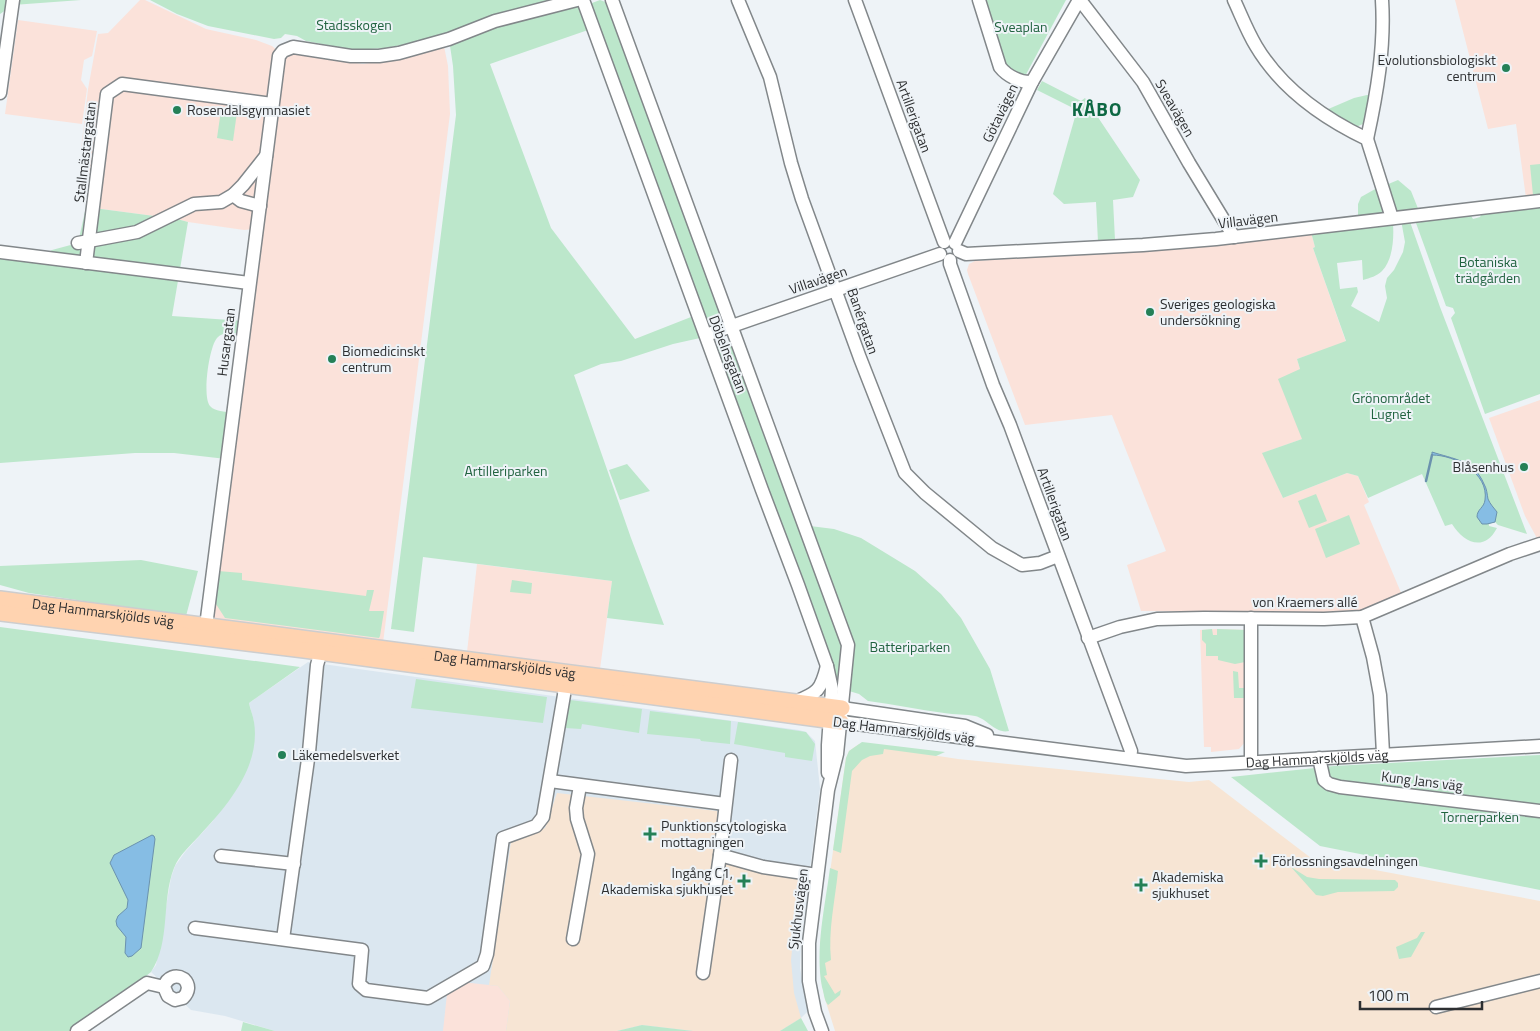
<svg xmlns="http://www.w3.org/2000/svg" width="1540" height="1031" viewBox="0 0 1540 1031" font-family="'Titillium Web',sans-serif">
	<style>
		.built { fill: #dbe7f0 }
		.education { fill: #fbe2da }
		.medical { fill: #f7e5d4 }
		.green { fill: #bce7cb }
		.water { fill: #86bde4; stroke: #6b92ae }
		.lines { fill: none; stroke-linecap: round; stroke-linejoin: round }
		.stream { stroke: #6b92ae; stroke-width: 2.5 }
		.minor-casing { stroke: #82878a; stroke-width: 15 }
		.major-casing { stroke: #cdcdce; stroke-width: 18 }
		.minor { stroke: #fff; stroke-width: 12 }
		.major { stroke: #ffd3b0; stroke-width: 15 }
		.poi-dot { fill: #248057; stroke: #eef3f7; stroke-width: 2 }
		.labels { text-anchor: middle; stroke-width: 4; stroke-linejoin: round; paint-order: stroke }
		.park-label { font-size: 14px; fill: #216340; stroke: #eef3f7 }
		.poi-label { font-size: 14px; fill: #2d2f31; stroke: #eef3f7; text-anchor: start }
		.street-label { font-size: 14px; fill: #2d2f31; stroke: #eef3f7 }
		.district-label { font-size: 19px; font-weight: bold; letter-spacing: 1px; fill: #0d6843; stroke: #eef3f7 }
	</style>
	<rect width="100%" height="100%" fill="#eef3f7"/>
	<path class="built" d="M308,662L799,730L806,732L815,741L820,788L801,941L800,968L808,1011L801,1018L780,1031H693L642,1025L617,1031H275L225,1016L191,1010L151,972L156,965L171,878L175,866L185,852L213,821L254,722L249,703Z"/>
	<g class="education">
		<path d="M140,0H145L206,29L256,40L272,46L279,52L254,229L244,230L188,222L177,219L86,207L90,175L81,150L88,89L98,34L108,33Z"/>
		<path d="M1455,0H1540V196L1526,198L1516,124L1488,129Z"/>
		<path d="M18,20L97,31L92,56L84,60L81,80L87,89L82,124L5,114Z"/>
		<path d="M444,46L448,66L450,114L383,643L212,621L284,59L294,53L363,64L400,58Z"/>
		<path d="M1311,232L1315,247L1313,248L1346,342L1297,359L1300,369L1302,439L1263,453L1283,498L1347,473L1358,476L1369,502L1364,505L1402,595L1367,609L1345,612L1141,611L1127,565L1166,551L1112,415L1025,425L968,274L967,270L969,264L975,261L1151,250Z"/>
		<path d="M1540,400V542H1539L1525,516L1489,418Z"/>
		<path d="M477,564L612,581L600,669L467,652Z"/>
		<path d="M1217,629L1247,630L1245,742L1239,749L1211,752V747H1204L1200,630Z"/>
		<path d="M462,982L498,986L510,1001L506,1031H443L447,994Z"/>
	</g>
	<g class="medical">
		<path d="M859,744L958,759L1189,782L1209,780L1311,858L1540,901V1031H835L825,999L821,980L820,944L846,758L849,751Z"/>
		<path d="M557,793L717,811L730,857L800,873L791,960L794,993L801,1018L780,1031H693L642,1025L617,1031H506L510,1001L498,986L489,985L511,842L545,828Z"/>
	</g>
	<g class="green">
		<path d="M0,0H81L13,5L0,14Z"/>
		<path d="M150,0H559L407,44L385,48L354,50L306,41L297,36L285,34L281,38L274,39L208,26L177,14Z"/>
		<path d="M577,0L588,30L490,64L551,228L635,339L691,317L700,338L673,344L621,361L601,364L574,375L631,538L664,625L607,618L612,581L423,557L414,632L391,629L456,115L453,66L449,39Z"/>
		<path d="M600,0L608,3L723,315L705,322L590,10L592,3Z"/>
		<path d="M986,0H1066L1023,80L1006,68Z"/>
		<path d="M1042,81L1081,101L1085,98L1140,180L1133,197L1113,200L1115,240L1098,242L1096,202L1064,204L1053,194L1077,110L1037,90Z"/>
		<path d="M1367,95H1371L1365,123L1354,128L1326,110L1354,98Z"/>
		<path d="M221,110L237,112L233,141L217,138Z"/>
		<path d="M1540,164V194L1533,195L1530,165Z"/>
		<path d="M1398,180L1411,191L1419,211L1398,212L1394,210L1386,185Z"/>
		<path d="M1377,188L1383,210L1382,213L1358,216V204L1361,197Z"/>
		<path d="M1540,206V394L1485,414L1451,318L1455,313L1453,308L1446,306L1416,223L1470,214L1473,219L1480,217L1482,213Z"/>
		<path d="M86,207L177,219L188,222L172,316L244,321L243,334C234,333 223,331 217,338C209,347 202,397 210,406C215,412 225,411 232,413L226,459L174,453H135L0,463V258L31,263L52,250L78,243Z"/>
		<path d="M1409,219L1440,307L1527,534L1498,525L1495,522L1489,524V526L1497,528C1484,553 1463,542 1452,524L1445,526L1422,474L1368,498L1358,476L1347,473L1283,498L1262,453L1302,439L1278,379L1300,369L1297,359L1346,341L1313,248L1315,247L1311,232L1393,224C1394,238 1393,260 1382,271C1377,276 1370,278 1363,280L1362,260L1337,263L1340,289L1357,287L1358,292L1351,306L1379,322L1387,298L1385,286L1387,278L1394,270L1403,252L1405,242L1401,220Z"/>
		<path d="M732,341L844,642L841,686H837L716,347Z"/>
		<path d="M627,464L650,491L620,500L609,470Z"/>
		<path d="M1316,494L1327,521L1309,528L1298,501Z"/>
		<path d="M1349,515L1360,544L1326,558L1315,529Z"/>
		<path d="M810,526L834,529L861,538L915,571L941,594L961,618L990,669L1009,731C995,734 988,719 975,716C967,714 954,715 944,713C919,710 893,704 868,701L859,694L849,691L852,644L850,633Z"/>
		<path d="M141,560L198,571L186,616L29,593L0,585V566Z"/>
		<path d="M218,571L242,573V580L366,596L367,590H374L369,611H384L380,636L379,638L225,618L214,601Z"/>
		<path d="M512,580L532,583L531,594L510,592Z"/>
		<path d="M0,627L300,667L249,703C250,709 253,715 254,722C261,766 228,805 200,835C191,845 179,855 174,868C161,901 171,942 151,972L83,1027L92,1031H0Z"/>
		<path d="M1212,629L1213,635H1217V629L1247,630L1245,662L1235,664L1218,660V656H1206V644L1202,640V630Z"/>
		<path d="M1233,671L1238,672L1239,688H1246L1248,698H1234Z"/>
		<path d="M416,679L547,697L543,723L411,708Z"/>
		<path d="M570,700L642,709L639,733L582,724L581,729L565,728Z"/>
		<path d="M650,711L731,721L730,744L701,741L700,739L647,734Z"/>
		<path d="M738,722L806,732L815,744L812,761L785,757V753L734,744Z"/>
		<path d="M862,742L945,752L936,756L884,749L883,754L870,756L862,760L852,771L841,853L833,850L846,758L849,751Z"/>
		<path d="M1540,755V890L1320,846L1231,777L1334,766Z"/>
		<path d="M1291,867L1307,877L1319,879L1395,880L1398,883V887L1394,891L1338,892L1323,896L1316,895Z"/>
		<path d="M830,868L838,871C835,901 828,930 831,960L825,963L827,975L824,976L835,994L841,990L840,995L828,1005C824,1000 824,993 822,987C815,948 825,907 830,868Z"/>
		<path d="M1421,932H1425L1411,957L1399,959L1396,947L1417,938Z"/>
		<path d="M801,1018L808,1031H780Z"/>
		<path d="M243,1022L275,1031H241Z"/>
		<path d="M642,1025L693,1031H617Z"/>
	</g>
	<g class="water">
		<path d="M1432,452C1453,459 1474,460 1484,484C1487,489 1487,494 1488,499C1490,504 1494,508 1497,512L1495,522L1487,524H1482L1477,517C1477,509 1484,508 1485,500C1489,473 1455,455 1432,455Z"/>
		<path d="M152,835L154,836L155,839L141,948L132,956L128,957L125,953L126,937L117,926L116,921L118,916L127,908L128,900L110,863L114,855Z"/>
	</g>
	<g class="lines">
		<path class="stream" d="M1426,481L1432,455"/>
		<g class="minor-casing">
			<g id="minor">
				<path d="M583,0L762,490L798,585L827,666L832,689L828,745V773"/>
				<path d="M612,0L848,645L837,754L828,790L809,943V981L815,1012L822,1031"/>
				<path d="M738,0L770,77L791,163L802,199L860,358L905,473L925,493L992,548L1022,565L1040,563L1058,556"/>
				<path d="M855,0L944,242"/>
				<path d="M979,0L1000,67C1007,76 1021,83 1032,82"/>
				<path d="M1080,0L1143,82L1189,163L1234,237"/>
				<path d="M1234,0C1241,15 1247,31 1256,46C1281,88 1323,118 1367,139L1392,218"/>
				<path d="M0,93L13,0"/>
				<path d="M1367,139C1377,93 1385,47 1382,0"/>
				<path d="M233,195L241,201L260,206"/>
				<path d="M78,243L137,232L194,204L221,202L233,195L243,185L266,156"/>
				<path d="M955,243L1032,82L1079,0"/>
				<path d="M959,251L966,254L1143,245L1216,239L1540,201"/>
				<path d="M0,252L249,283"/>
				<path d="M950,260V264L993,385L1010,425L1131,751L1130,758"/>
				<path d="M86,263L107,94L122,84L272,104"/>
				<path d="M706,335L940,254"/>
				<path d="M1362,617L1373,657L1380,695L1383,754"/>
				<path d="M1251,618V763"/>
				<path d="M205,634L279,56L283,51L293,47L351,56H379L399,53L449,39L495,21L577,0"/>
				<path d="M1088,638L1120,627L1157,619L1204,618L1324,619L1362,617L1510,554L1540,544"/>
				<path d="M795,702C818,693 821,690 827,666"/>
				<path d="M842,708L965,726L987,735"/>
				<path id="s1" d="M841,722L1186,766L1540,746"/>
				<path d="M1319,758L1324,780L1329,784L1340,787L1540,811"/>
				<path d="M731,760L720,855L763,867L817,875"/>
				<path d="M550,781L725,804"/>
				<path d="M221,856L294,864"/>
				<path d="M195,928L362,950L359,984L366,990L428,998L483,966L487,954L503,838L536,826L543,817L564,695L565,677"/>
				<path d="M283,939L309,752L317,665L323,644"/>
				<path d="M573,939L588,854L577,819L576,808L580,786"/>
				<path d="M703,973L720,855"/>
				<path d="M1436,1007L1540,981"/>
				<path d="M77,1031L147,983L164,987C167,977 176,974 184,979C190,985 189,992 183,998L175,1000L168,996L164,987"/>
			</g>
		</g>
		<g class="major-casing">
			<g id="major">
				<path id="s2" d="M0,599L842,708"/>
				<path d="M0,613L304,650L841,722"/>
			</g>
		</g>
		<use href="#minor" class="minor"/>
		<use href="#major" class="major"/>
	</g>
	<g class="poi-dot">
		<circle cx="1506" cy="68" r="5"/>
		<circle cx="177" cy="110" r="5"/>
		<circle cx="1150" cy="312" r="5"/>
		<circle cx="332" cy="359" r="5"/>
		<circle cx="1524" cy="467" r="5"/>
		<circle cx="282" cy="755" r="5"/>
		<path d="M647.5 826.5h5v5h5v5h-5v5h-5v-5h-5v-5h5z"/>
		<path d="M1258.5 853.5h5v5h5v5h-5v5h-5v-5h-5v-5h5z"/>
		<path d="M741.5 873.5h5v5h5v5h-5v5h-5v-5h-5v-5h5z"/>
		<path d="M1138.5 877.5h5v5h5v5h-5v5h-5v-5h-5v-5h5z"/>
	</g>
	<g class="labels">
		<g class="park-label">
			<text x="354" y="30">Stadsskogen</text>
			<text x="1021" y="32">Sveaplan</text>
			<text x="1488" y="267">Botaniska<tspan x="1488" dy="16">trädgården</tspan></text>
			<text x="1391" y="403">Grönområdet<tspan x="1391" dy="16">Lugnet</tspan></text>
			<text x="506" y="476">Artilleriparken</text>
			<text x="910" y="652">Batteriparken</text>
			<text x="1480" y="822">Tornerparken</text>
		</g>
		<g class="poi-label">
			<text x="1496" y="65" text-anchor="end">Evolutionsbiologiskt<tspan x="1496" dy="16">centrum</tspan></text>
			<text x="187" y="115">Rosendalsgymnasiet</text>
			<text x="1160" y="309">Sveriges geologiska<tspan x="1160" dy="16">undersökning</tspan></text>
			<text x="342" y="356">Biomedicinskt<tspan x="342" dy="16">centrum</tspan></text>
			<text x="1514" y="472" text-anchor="end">Blåsenhus</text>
			<text x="292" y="760">Läkemedelsverket</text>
			<text x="661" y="831">Punktionscytologiska<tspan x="661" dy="16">mottagningen</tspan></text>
			<text x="1272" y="866">Förlossningsavdelningen</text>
			<text x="733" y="878" text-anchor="end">Ingång C1,<tspan x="733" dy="16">Akademiska sjukhuset</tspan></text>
			<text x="1152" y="882">Akademiska<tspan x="1152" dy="16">sjukhuset</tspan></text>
		</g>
		<g class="street-label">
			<text transform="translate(1175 108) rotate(60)" y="5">Sveavägen</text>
			<text transform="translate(1000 113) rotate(-64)" y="5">Götavägen</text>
			<text transform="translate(914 116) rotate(70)" y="5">Artillerigatan</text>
			<text transform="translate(85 152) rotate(-83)" y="5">Stallmästargatan</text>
			<text transform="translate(1248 220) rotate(-7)" y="5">Villavägen</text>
			<text transform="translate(818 280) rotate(-19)" y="5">Villavägen</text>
			<text transform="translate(863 321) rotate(71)" y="5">Banérgatan</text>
			<text transform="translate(226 342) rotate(-83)" y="5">Husargatan</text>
			<text transform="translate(728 354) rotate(69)" y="5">Döbelnsgatan</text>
			<text transform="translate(1055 504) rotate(70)" y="5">Artillerigatan</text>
			<text x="1305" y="607">von Kraemers allé</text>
			<text dy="5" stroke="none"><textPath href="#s2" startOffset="104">Dag Hammarskjölds väg</textPath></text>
			<text dy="5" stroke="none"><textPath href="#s2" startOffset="509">Dag Hammarskjölds väg</textPath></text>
			<text transform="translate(904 730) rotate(7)" y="5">Dag Hammarskjölds väg</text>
			<text dy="5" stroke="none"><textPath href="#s1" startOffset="479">Dag Hammarskjölds väg</textPath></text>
			<text transform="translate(1422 781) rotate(7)" y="5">Kung Jans väg</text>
			<text transform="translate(798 909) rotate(-83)" y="5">Sjukhusvägen</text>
		</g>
		<g class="district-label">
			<text x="1097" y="116">KÅBO</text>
		</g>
	</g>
	<path d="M1360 1001v8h122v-8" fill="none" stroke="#2d2f31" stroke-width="2.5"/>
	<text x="1368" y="1001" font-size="15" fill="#2d2f31" stroke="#eef3f7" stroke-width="4" paint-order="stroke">100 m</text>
</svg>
